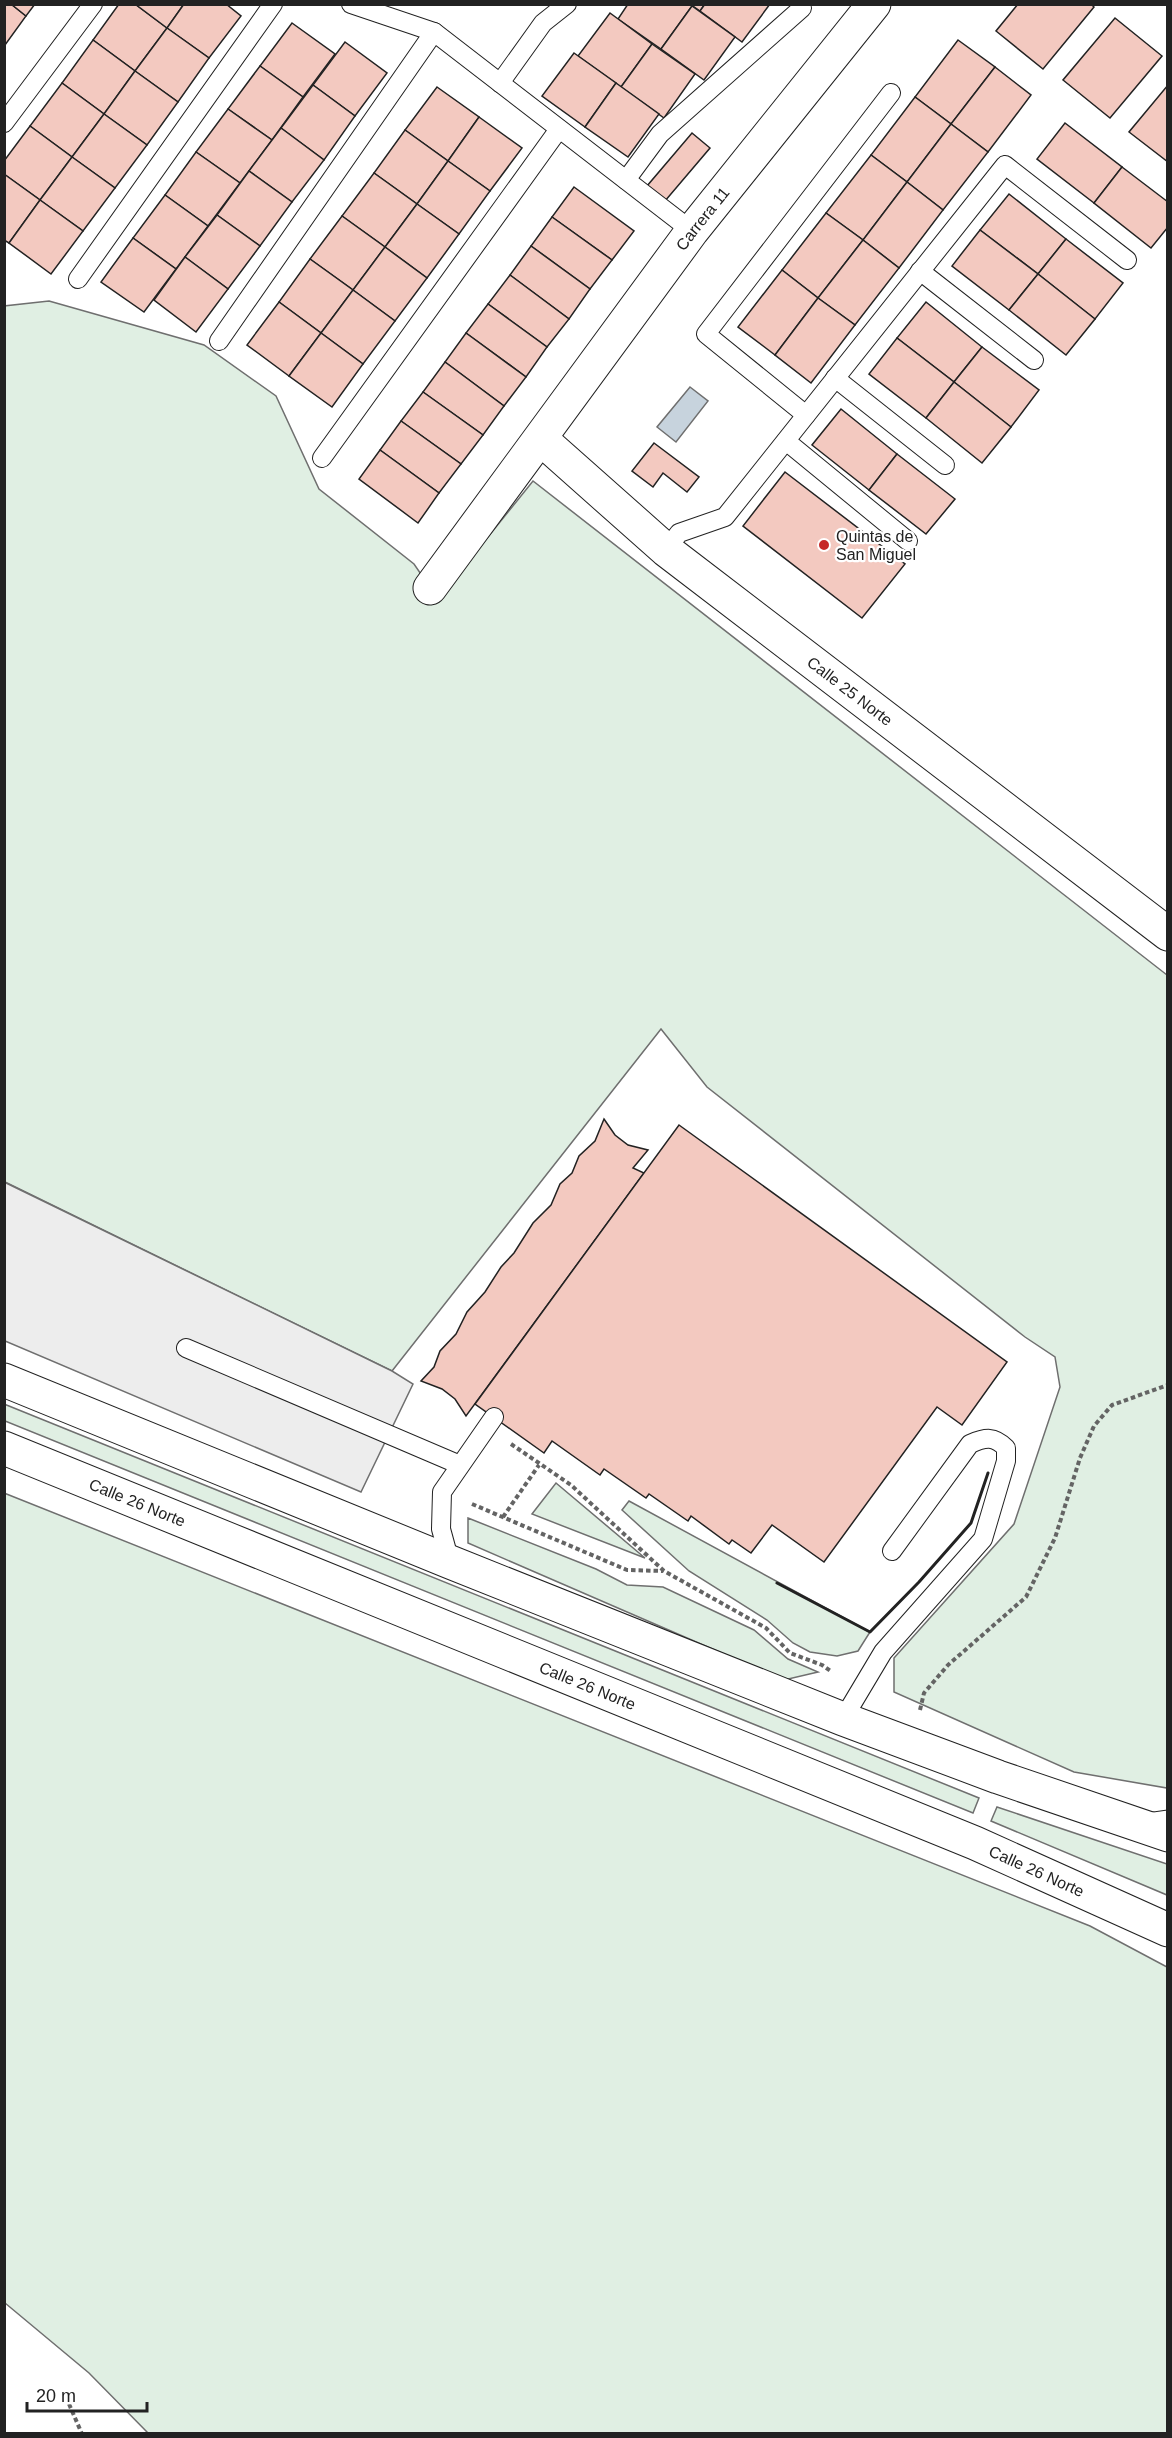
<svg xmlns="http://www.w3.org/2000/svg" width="1172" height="2438" viewBox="0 0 1172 2438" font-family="Arial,sans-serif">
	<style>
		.green { fill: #e0efe3; stroke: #6f6f6f; stroke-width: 1.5 }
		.parking { fill: #ededed; stroke: #6f6f6f; stroke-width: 1.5 }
		.water { fill: #c7d3dd; stroke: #6f6f6f; stroke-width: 1.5 }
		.building { fill: #f3c9c0; stroke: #222; stroke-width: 1.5 }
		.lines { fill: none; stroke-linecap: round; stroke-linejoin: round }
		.service-casing { stroke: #222; stroke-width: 20 }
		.minor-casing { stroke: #222; stroke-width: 35 }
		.tertiary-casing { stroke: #222; stroke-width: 35 }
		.secondary-casing { stroke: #222; stroke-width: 35 }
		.path { stroke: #646464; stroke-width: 4; stroke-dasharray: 4.5 3; stroke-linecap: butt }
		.service { stroke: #fff; stroke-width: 18 }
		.minor { stroke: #fff; stroke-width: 33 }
		.tertiary { stroke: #fff; stroke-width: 33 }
		.secondary { stroke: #fff; stroke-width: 33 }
		.wall { stroke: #222; stroke-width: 3 }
		.poi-dot { fill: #c62828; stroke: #fff; stroke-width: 2 }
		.labels { text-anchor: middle; stroke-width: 4.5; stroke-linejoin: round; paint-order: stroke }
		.street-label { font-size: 16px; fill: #222; stroke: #fff }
		.poi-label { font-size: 16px; fill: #222; stroke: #fff; text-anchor: start }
	</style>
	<rect width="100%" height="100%" fill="#fff"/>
	<g class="green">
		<path d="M49,301L204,345L276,396L319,489L414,564L438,599L533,481L1167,975V1788L1074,1772L894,1692V1658L1014,1524L1060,1387L1055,1357L1025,1337L707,1087L661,1029L392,1371L5,1182L4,306Z"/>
		<path d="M4,1404L979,1798L973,1813L5,1421Z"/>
		<path d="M556,1483L645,1558L532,1514Z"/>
		<path d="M4,1493L1090,1926L1167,1967V2433H148L89,2373L5,2303Z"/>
		<path d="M629,1501L870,1632L858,1651L837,1656L810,1652L793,1643L767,1620L689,1571L622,1510Z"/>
		<path d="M468,1518L596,1569L627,1585L663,1587L754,1630L788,1659L818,1672L784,1680L468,1543Z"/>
		<path d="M997,1807L1167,1864V1895L991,1821Z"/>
	</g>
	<path class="parking" d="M4,1182L392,1371L413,1384L361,1492L5,1341Z"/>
	<path class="water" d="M690,387L708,401L676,442L657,427Z"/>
	<g class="building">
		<path d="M4,4H11L26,16L5,45Z"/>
		<path d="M11,4H35L26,16Z"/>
		<path d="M119,4H135L167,28L135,71L93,40Z"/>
		<path d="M135,4H184L167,28Z"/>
		<path d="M184,4H226L241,16L209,58L167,28Z"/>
		<path d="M628,4H690L692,6L661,49L618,19Z"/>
		<path d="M690,4H705L700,11Z"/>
		<path d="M705,4H770L742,42L700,11Z"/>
		<path d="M1018,4H1091L1094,7L1043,69L996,31Z"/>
		<path d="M692,6L735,37L704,80L661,49Z"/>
		<path d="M610,13L652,44L621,87L578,56Z"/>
		<path d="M1115,18L1162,56L1110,118L1063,80Z"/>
		<path d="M292,23L335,54L303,97L260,66Z"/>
		<path d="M167,28L209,58L178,102L135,71Z"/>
		<path d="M93,40L135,71L104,114L62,83Z"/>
		<path d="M958,40L995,67L951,124L915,97Z"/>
		<path d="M345,42L387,73L355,116L313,85Z"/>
		<path d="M652,44L695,74L664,118L621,87Z"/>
		<path d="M574,53L616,83L585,127L542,96Z"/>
		<path d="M260,66L303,97L272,140L228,109Z"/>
		<path d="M995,67L1031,95L988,152L951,124Z"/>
		<path d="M135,71L178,102L147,145L104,114Z"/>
		<path d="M62,83L104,114L72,157L30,126Z"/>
		<path d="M616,83L659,114L628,157L585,127Z"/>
		<path d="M313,85L355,116L324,160L281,128Z"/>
		<path d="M1168,85V162L1129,132Z"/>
		<path d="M437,87L479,117L448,161L405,130Z"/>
		<path d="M915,97L951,124L907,182L871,155Z"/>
		<path d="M228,109L272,140L240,183L196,152Z"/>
		<path d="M104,114L147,145L115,188L72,157Z"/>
		<path d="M479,117L522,148L490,191L448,161Z"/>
		<path d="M1065,123L1122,167L1094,203L1037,159Z"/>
		<path d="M951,124L988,152L943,210L907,182Z"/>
		<path d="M30,126L72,157L40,200L4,174V161Z"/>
		<path d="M281,128L324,160L292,202L249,171Z"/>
		<path d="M405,130L448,161L417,204L374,173Z"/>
		<path d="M692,133L710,148L665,201L647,186Z"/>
		<path d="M196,152L240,183L208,226L165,195Z"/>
		<path d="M871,155L907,182L863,240L826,213Z"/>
		<path d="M72,157L115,188L83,231L40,200Z"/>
		<path d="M448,161L490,191L459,234L417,204Z"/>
		<path d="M1122,167L1168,202V227L1151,248L1094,203Z"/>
		<path d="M249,171L292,202L260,246L217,215Z"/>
		<path d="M374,173L417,204L385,247L342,216Z"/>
		<path d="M4,174L40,200L9,243L4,240Z"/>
		<path d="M907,182L943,210L899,268L863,240Z"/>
		<path d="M574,187L634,231L612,260L552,217Z"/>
		<path d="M1009,194L1066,239L1038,274L980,230Z"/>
		<path d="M165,195L208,226L176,269L133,238Z"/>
		<path d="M40,200L83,231L51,274L9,243Z"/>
		<path d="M417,204L459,234L427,278L385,247Z"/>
		<path d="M826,213L863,240L818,298L782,270Z"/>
		<path d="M217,215L260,246L228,289L185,257Z"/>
		<path d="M342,216L385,247L353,290L310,259Z"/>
		<path d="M552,217L612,260L590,289L531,246Z"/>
		<path d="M980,230L1038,274L1009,310L952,266Z"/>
		<path d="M133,238L176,269L144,312L101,282Z"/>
		<path d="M1066,239L1123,283L1095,319L1038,274Z"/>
		<path d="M863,240L899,268L855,325L818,298Z"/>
		<path d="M531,246L590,289L569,319L510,275Z"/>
		<path d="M385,247L427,278L395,321L353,290Z"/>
		<path d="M185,257L228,289L196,332L154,300Z"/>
		<path d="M310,259L353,290L321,333L279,302Z"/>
		<path d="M782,270L818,298L775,355L738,327Z"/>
		<path d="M1038,274L1095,319L1066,355L1009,310Z"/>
		<path d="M510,275L569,319L547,347L488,304Z"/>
		<path d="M353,290L395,321L363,364L321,333Z"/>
		<path d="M818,298L855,325L811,383L775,355Z"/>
		<path d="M279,302L321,333L289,376L247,345Z"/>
		<path d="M926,302L982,347L954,382L897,338Z"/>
		<path d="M488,304L547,347L526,377L466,333Z"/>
		<path d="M321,333L363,364L332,407L289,376Z"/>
		<path d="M466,333L526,377L504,406L445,362Z"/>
		<path d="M897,338L954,382L926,418L869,374Z"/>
		<path d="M982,347L1039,390L1011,427L954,382Z"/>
		<path d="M445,362L504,406L483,435L423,392Z"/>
		<path d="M954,382L1011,427L982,463L926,418Z"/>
		<path d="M423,392L483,435L461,464L401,421Z"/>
		<path d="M841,409L897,454L869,490L812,445Z"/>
		<path d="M401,421L461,464L439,493L380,450Z"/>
		<path d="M654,443L699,477L687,492L663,473L653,487L632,471Z"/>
		<path d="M380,450L439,493L418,523L359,479Z"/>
		<path d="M897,454L955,499L926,534L869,490Z"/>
		<path d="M785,472L905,564L862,618L743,526Z"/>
		<path d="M604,1119L615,1135L628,1145L648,1150L633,1168L644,1173L466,1416L455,1399L442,1389L421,1381L434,1367L440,1351L456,1334L467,1312L485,1292L501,1267L514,1253L533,1223L551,1205L560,1184L572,1173L579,1156L595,1141Z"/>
		<path d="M679,1125L1007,1362L962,1425L937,1407L824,1562L772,1525L751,1553L732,1540L729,1544L691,1516L688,1521L649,1494L646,1498L604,1469L600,1475L552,1441L544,1453L475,1404Z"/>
	</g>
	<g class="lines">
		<g class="service-casing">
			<g id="service">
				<path d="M351,4L434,32L692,231"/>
				<path d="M500,83L543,23L567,4"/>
				<path d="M4,123L93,4"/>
				<path d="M626,180L660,134L802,8"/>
				<path d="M920,271L1034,360"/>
				<path d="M78,279L273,4"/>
				<path d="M219,341L434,32"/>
				<path d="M835,378L945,465"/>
				<path d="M806,415L706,334L891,93"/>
				<path d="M786,441L908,541"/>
				<path d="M322,458L559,129"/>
				<path d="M666,550L679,533L725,517L1005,165L1127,260"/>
				<path d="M186,1348L460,1465"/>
				<path d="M450,1562L441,1529L442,1492L494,1417"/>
				<path d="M843,1719L883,1652L983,1539L1006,1461V1448C994,1436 986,1437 970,1444L892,1551"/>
			</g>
		</g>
		<g class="minor-casing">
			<g id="minor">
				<path id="s1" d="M541,439L666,550L1168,934"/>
				<path id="s2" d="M430,588L692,231L874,4"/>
			</g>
		</g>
		<g class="tertiary-casing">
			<g id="tertiary">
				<path d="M4,1380L450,1562L843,1719L998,1777L1168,1835"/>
				<path id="s3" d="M4,1448L975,1843L1168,1930"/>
			</g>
		</g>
		<g class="secondary-casing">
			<path id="secondary" d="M1154,1829L1168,1827"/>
		</g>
		<g class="path">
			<path d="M511,1444L571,1485L664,1571L766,1628L790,1653L822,1665L832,1672"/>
			<path d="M472,1504L627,1570L663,1571"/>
			<path d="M503,1517L539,1465"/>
			<path d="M920,1710L924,1693L948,1665L1026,1597L1055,1538L1080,1458L1094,1426L1112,1405L1168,1385"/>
			<path d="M69,2404L82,2434"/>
		</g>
		<use href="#service" class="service"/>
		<use href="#minor" class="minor"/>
		<use href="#tertiary" class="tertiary"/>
		<use href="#secondary" class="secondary"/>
		<path class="wall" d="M777,1583L870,1632L919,1582L971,1523L988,1473"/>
	</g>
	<circle class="poi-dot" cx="824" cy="545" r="6"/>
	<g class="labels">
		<g class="street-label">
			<text dy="6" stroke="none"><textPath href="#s2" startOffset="459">Carrera 11</textPath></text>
			<text dy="6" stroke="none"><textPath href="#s1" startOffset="399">Calle 25 Norte</textPath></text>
			<text dy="6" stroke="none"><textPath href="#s3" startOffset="144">Calle 26 Norte</textPath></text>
			<text dy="6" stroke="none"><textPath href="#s3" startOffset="630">Calle 26 Norte</textPath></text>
			<text dy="6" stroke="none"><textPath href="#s3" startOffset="1116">Calle 26 Norte</textPath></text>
		</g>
		<g class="poi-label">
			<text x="836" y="542">Quintas de<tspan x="836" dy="18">San Miguel</tspan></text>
		</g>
	</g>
	<rect width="1172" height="2438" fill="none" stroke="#222222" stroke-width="12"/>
	<path d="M27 2402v9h120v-9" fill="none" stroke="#222222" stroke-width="3"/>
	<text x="36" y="2402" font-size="18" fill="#222222" stroke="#ffffff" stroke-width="4.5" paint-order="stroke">20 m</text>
</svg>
